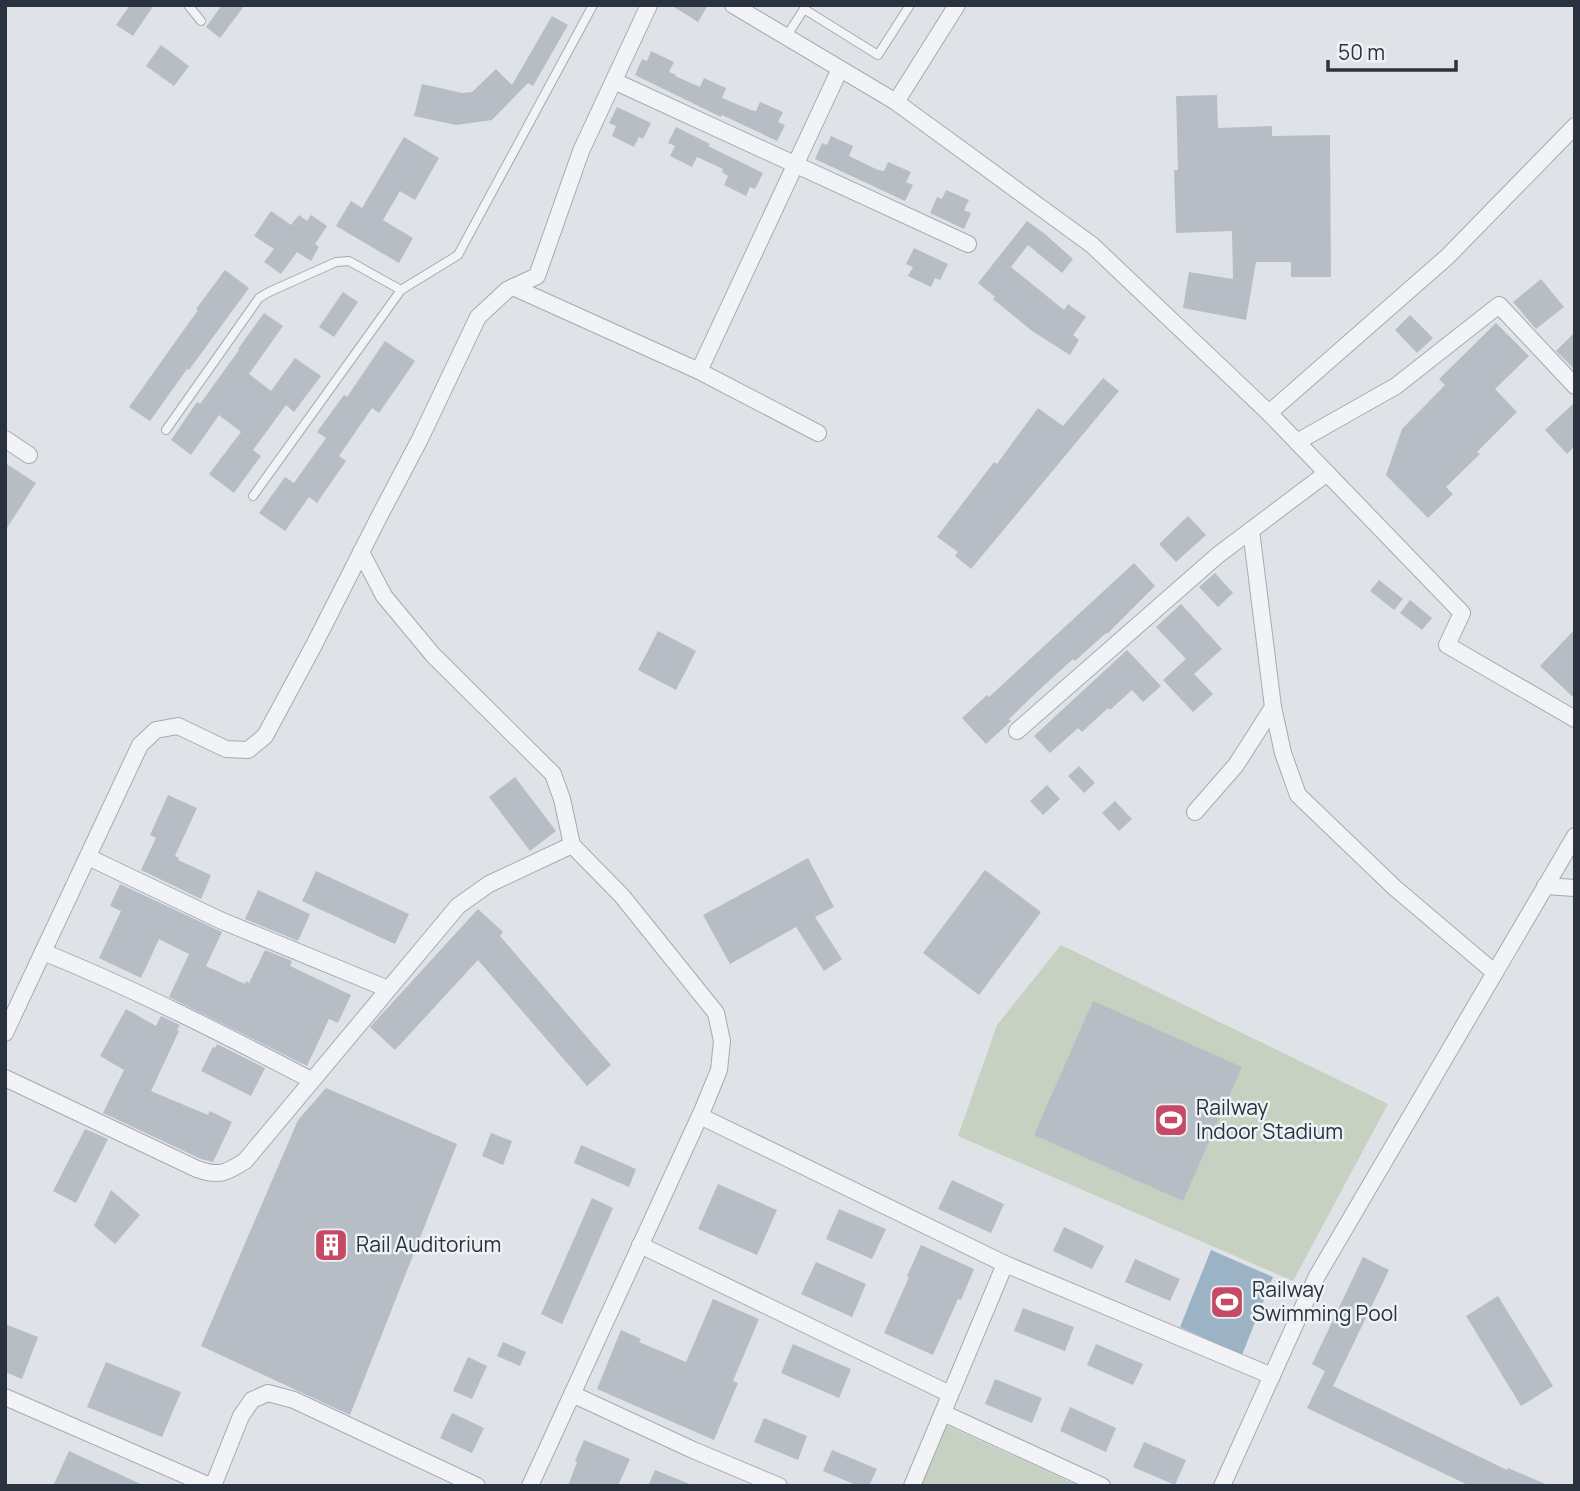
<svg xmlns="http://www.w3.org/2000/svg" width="1580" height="1491" viewBox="0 0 1580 1491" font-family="Manrope,sans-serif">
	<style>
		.green { fill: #c6d1c1 }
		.water { fill: #9cb3c6 }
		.building { fill: #b7bdc4 }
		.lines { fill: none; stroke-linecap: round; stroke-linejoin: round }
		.lane-casing { stroke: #a5aab2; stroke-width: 10 }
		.street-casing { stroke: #a5aab2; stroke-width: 18 }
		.lane { stroke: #f2f3f6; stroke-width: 8 }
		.street { stroke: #f2f3f6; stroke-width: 16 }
		.labels { text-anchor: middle; stroke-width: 5; stroke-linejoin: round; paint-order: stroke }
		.poi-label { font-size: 21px; fill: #29323e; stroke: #eef2f5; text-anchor: start }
	</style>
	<rect width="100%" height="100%" fill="#dfe3e8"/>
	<g class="green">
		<path d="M1061,945L1388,1104L1293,1281L958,1136L997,1025Z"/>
		<path d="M946,1425L1079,1486H919Z"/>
	</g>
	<path class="water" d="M1211,1250L1273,1277L1242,1355L1180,1327Z"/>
	<g class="building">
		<path d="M130,5H154L133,36L116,25Z"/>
		<path d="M222,5H245L220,38L206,27Z"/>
		<path d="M671,5H708L698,22Z"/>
		<path d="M552,16L568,25L533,86L528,83L492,120L456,125L414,116L422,84L462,93L472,92L496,69L512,85Z"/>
		<path d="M161,45L189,66L174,86L146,66Z"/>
		<path d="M651,51L674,62L669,72L676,75L675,76L700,87L704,78L726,88L722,98L751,110L756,111L760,102L783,112L778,122L785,125L777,141L722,115L721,117L635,75L642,59L647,61Z"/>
		<path d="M1217,95L1218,128L1272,126V136L1330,135L1331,277H1291V262H1256L1246,320L1183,308L1189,272L1233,279L1232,231L1176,233L1174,170H1178L1176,96Z"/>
		<path d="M617,107L651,123L643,139L639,137L634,147L612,136L616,126L609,123Z"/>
		<path d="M676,127L710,144L708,146L763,173L755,189L750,187L746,196L724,185L728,176L722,172L723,169L697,157L692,167L670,156L675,146L668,143Z"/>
		<path d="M831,136L853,146L849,156L878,170L884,171L888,162L911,172L906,182L913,185L905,201L815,159L822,143L827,145Z"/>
		<path d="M404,137L439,158L415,200L400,191L383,220L413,238L399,263L336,226L351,201L362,208Z"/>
		<path d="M946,190L969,200L964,210L971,213L964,229L930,213L937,197L942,199Z"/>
		<path d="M271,211L291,225L299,215L307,221L311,215L327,226L315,244L319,247L311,261L297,252L281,274L264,262L274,249L254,236Z"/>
		<path d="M1027,221L1045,234L1073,259L1062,273L1028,245L1011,267L1064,310L1068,304L1086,317L1073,335L1079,340L1070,355L1032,331L993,299L995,297L978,283Z"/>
		<path d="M914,248L948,264L940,280L935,278L931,287L908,276L913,267L906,264Z"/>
		<path d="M225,270L249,288L189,370L187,369L150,421L129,407L198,310L196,309Z"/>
		<path d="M1541,279L1564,307L1536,329L1513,302Z"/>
		<path d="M343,292L358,302L334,337L319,327Z"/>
		<path d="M264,313L283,326L249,374L271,391L295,358L321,376L294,412L286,405L253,450L261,456L234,493L209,474L241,432L219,415L191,455L171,440L197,402L200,404L239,350L238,349Z"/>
		<path d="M1410,315L1433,338L1417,353L1395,330Z"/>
		<path d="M1496,323L1529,356L1495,389L1517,412L1477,452L1480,454L1446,487L1453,494L1428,518L1386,475L1402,429L1445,385L1439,379Z"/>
		<path d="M1575,332V370L1556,351Z"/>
		<path d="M385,341L415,361L379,413L372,408L339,456L346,461L317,503L309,497L285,531L259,513L285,477L294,483L326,438L317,432L344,395L347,397Z"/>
		<path d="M1103,378L1119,391L971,569L955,556L958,552L937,537L994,462L997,464L1038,408L1063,426Z"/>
		<path d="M1575,402V446L1567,454L1545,430Z"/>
		<path d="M5,463L36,483L5,531Z"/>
		<path d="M1188,516L1206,535L1176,562L1159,544Z"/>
		<path d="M1134,563L1155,586L1107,634L1106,633L1075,661L1073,659L1038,691L1009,719L1011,721L986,744L962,718L987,695L989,697Z"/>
		<path d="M1215,573L1233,593L1218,607L1199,587Z"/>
		<path d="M1379,580L1403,599L1394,610L1370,591Z"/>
		<path d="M1410,600L1432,618L1422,630L1400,613Z"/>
		<path d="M1181,604L1222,649L1194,674L1213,694L1193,712L1163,680L1186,659L1156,627Z"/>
		<path d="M1575,629V699L1540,666Z"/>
		<path d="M658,631L696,651L676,690L638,670Z"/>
		<path d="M1127,650L1161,686L1143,702L1132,690L1110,710L1108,708L1082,732L1078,728L1050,753L1034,736Z"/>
		<path d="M1079,766L1095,783L1084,793L1068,776Z"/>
		<path d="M515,777L556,831L530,851L489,797Z"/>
		<path d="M1047,785L1060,799L1043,815L1030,801Z"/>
		<path d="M168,795L197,808L175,856L179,858L178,860L211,875L201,899L141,870L156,838L150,835Z"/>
		<path d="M1115,801L1132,819L1119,831L1102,813Z"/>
		<path d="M808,858L834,907L815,917L842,959L824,971L796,927L730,964L703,915Z"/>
		<path d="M985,870L1041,912L979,995L923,953Z"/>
		<path d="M316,871L409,914L395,944L302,901Z"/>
		<path d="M120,884L222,932L206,966L245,984L246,981L249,983L265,950L292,961L290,966L351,995L338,1023L329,1019L307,1066L169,997L189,954L159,939L141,978L99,958L121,911L110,906Z"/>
		<path d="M258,890L310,914L298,941L245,919Z"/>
		<path d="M478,909L503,932L500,936L611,1065L587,1086L478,960L395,1050L370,1027Z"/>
		<path d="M1093,1001L1242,1067L1183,1201L1034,1135Z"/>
		<path d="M126,1009L156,1026L161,1016L180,1025L177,1030L179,1031L151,1091L208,1115L210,1111L232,1122L213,1162L201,1159L103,1113L124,1070L100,1056Z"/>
		<path d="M217,1044L265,1068L251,1096L201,1071L213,1047L215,1048Z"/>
		<path d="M326,1088L457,1144L350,1415L201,1346L298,1120Z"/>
		<path d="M85,1129L108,1139L76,1203L53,1191Z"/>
		<path d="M491,1133L512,1141L503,1165L482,1156Z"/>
		<path d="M581,1145L636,1169L629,1187L574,1163Z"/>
		<path d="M952,1180L1004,1204L991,1233L938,1209Z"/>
		<path d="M718,1184L777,1210L757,1255L698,1229Z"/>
		<path d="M111,1190L140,1215L115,1244L94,1226Z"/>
		<path d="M592,1198L613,1208L562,1324L541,1314Z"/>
		<path d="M839,1209L886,1229L872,1259L826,1239Z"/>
		<path d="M1064,1227L1104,1246L1092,1269L1053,1251Z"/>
		<path d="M921,1245L974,1269L961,1300L958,1299L933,1355L884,1333L909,1277L907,1276Z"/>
		<path d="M1363,1257L1389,1270L1333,1386L1507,1470L1508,1468L1550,1486H1470L1307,1408L1325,1371L1312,1364Z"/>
		<path d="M1135,1259L1180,1279L1170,1301L1125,1282Z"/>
		<path d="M816,1262L866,1284L852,1317L801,1294Z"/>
		<path d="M1498,1296L1553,1386L1521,1406L1466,1316Z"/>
		<path d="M713,1299L759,1319L733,1381L738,1383L714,1440L597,1389L621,1330L641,1339L639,1342L686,1362Z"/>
		<path d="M1023,1308L1074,1327L1065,1351L1014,1331Z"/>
		<path d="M5,1324L38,1337L22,1379L5,1372Z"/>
		<path d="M503,1342L526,1352L520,1366L497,1356Z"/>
		<path d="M793,1344L851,1369L839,1398L781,1373Z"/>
		<path d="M1096,1344L1143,1364L1133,1385L1087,1365Z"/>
		<path d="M468,1357L487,1366L472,1399L453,1391Z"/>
		<path d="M106,1362L181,1392L162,1437L87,1407Z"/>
		<path d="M995,1379L1042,1398L1032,1423L985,1404Z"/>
		<path d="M1070,1407L1116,1428L1106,1452L1060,1431Z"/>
		<path d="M452,1413L484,1428L472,1453L440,1438Z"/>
		<path d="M764,1418L807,1436L798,1460L754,1442Z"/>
		<path d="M584,1440L630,1459L618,1486H568L577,1462L575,1461Z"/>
		<path d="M1144,1442L1186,1460L1175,1485L1133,1467Z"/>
		<path d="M832,1450L877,1469L869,1486H858L823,1471Z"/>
		<path d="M69,1451L145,1486H53Z"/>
		<path d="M655,1470L692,1485V1486H648Z"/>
	</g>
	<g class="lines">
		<g class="lane-casing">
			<g id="lane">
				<path d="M188,5L201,21"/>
				<path d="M786,37L804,9L878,55L910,5"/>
				<path d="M166,430L259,298L269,292L336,262L349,261L401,290"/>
				<path d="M253,496L401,290L458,255L593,5"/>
			</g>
		</g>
		<g class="street-casing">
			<g id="street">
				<path d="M733,5L896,102"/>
				<path d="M957,5L896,102L1092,245L1269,413L1447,257L1575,126"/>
				<path d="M614,81L968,244"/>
				<path d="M513,287L699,371L818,433"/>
				<path d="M699,371L840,69"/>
				<path d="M1269,413L1462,613L1447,645L1575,719"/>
				<path d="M5,439L29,455"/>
				<path d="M1297,442L1396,386L1499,305L1575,386"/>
				<path d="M361,552L384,596L433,655L553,774L562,799L572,845L622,896L716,1013L722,1041L719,1070L703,1109L530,1486"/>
				<path d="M1273,707L1283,753L1298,795L1395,888L1494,972"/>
				<path d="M1017,731L1218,555L1327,473"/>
				<path d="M1195,812L1236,765L1273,707L1251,530"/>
				<path d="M88,857L220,920L388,989"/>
				<path d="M1545,886L1575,888"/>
				<path d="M43,952C135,989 223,1034 311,1080"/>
				<path d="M5,1033L140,745L156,730L178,726L226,749L248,750L265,736L314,645L380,515L420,439L478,317L507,290L537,276L581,151L649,5"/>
				<path d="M5,1078L197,1169C219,1177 226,1173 245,1161L458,906L489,884L572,845"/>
				<path d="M700,1116L1005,1264L1272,1376"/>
				<path d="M640,1245L950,1394"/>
				<path d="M572,1394L693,1450L779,1486"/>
				<path d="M5,1397L210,1486"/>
				<path d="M943,1413L1102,1486"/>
				<path d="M213,1486L241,1416L252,1400L268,1393L294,1400L477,1486"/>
				<path d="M912,1486L1005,1264"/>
				<path d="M1222,1486L1317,1276L1575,836"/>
			</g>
		</g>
		<use href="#lane" class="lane"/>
		<use href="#street" class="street"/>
	</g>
	<defs>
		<g id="stadium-square" transform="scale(1.75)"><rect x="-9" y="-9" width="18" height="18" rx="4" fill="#c74a65" stroke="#eef2f5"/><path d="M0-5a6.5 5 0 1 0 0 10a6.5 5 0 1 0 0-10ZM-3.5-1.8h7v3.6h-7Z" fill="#fff"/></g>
		<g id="building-square" transform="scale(1.75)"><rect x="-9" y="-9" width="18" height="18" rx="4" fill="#c74a65" stroke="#eef2f5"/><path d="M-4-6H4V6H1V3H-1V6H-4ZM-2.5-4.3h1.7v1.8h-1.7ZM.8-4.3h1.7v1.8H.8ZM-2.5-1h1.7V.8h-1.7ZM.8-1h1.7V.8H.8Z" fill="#fff"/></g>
	</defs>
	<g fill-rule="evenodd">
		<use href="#stadium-square" x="1171" y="1120"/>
		<use href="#building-square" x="331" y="1245"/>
		<use href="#stadium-square" x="1227" y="1302"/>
	</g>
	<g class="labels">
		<g class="poi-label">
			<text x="1196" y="1115">Railway<tspan x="1196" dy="24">Indoor Stadium</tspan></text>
			<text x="356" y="1252">Rail Auditorium</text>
			<text x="1252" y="1297">Railway<tspan x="1252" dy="24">Swimming Pool</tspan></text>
		</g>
	</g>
	<rect width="1580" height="1491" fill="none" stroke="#29323e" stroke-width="14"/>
	<path d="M1328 60v10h128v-10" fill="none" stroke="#29323e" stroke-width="3.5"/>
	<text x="1338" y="60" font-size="21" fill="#29323e" stroke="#eef2f5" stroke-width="5" paint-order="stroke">50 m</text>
</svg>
